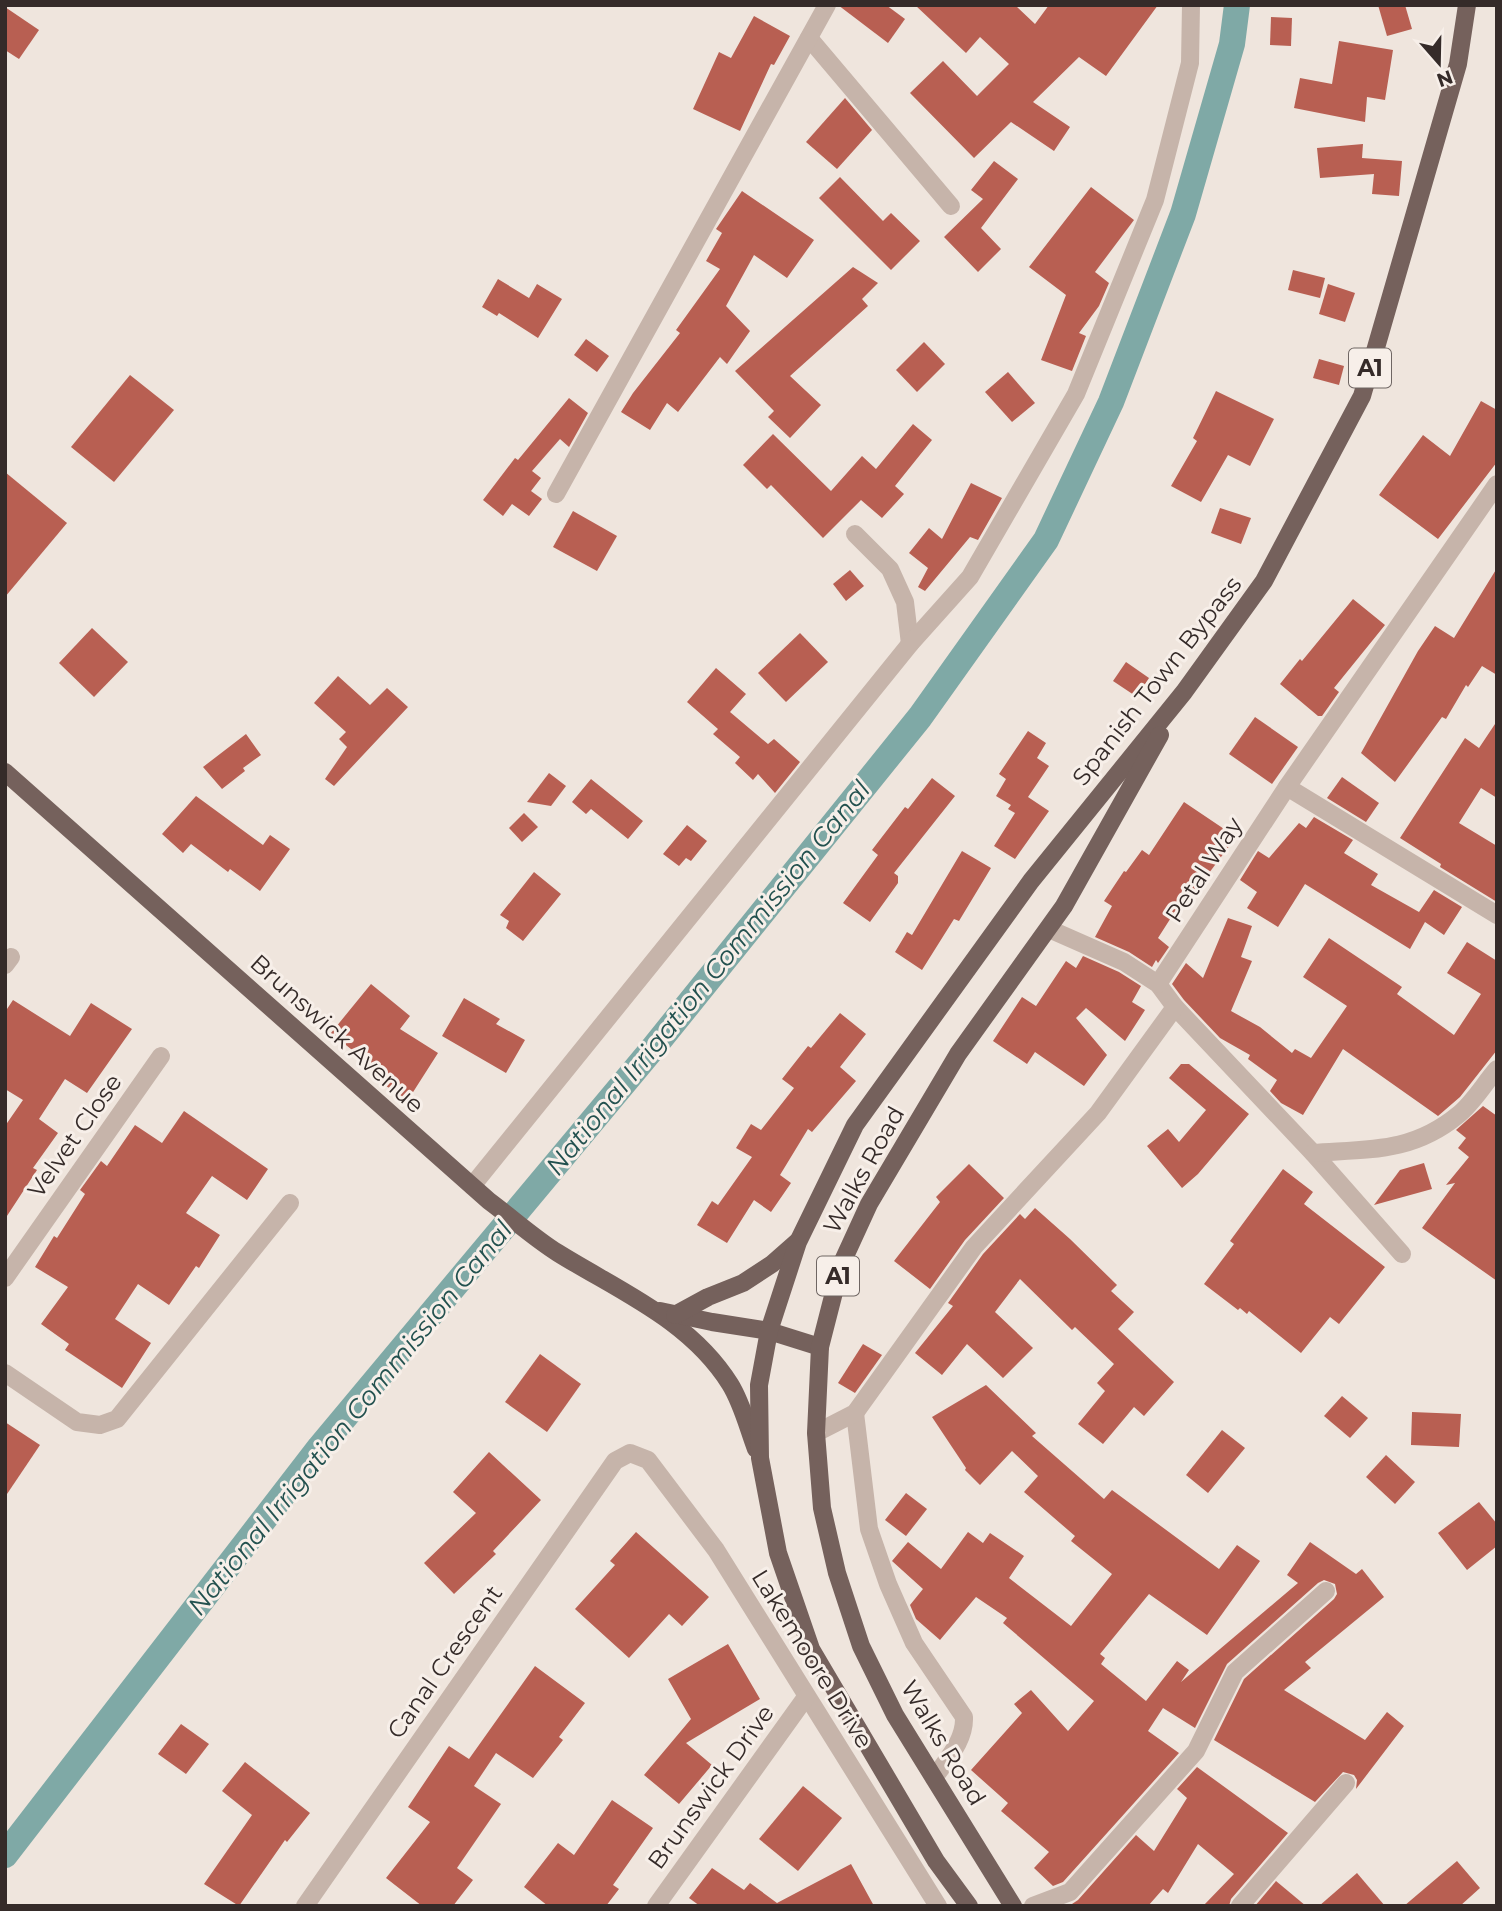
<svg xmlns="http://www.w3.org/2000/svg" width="1502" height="1911" viewBox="0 0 1502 1911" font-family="Montserrat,sans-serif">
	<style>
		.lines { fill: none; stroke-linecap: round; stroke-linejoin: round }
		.canal { stroke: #7fa9a6; stroke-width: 26 }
		.building { fill: #b85f52 }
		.minor { stroke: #c6b4aa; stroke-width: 18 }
		.major { stroke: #75615c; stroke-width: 18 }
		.labels { text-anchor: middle; stroke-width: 6; stroke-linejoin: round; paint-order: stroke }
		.shield { fill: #f7efe9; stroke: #6f6663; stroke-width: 2 }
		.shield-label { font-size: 23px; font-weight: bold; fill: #352b29 }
		.street-label { font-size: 24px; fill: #352b29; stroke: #f7efe9 }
		.water-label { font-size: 26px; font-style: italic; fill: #23514f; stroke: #f7efe9 }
	</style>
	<rect width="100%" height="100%" fill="#efe5dd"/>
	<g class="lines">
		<path class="canal" d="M5,1855L320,1447L654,1047L920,717L1046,540L1111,402L1183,214L1232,44L1237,5"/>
	</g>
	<g class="building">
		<path d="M838,5H886L905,19L888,43Z"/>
		<path d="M915,5H1015L1035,24L1049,5H1158L1106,76L1079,57L1033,102L1070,127L1054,151L1011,122L974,158L910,93L943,61L977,96L1009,64L980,37L966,53Z"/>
		<path d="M1378,5H1405L1412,29L1387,36Z"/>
		<path d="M5,7L39,30L19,59L5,50Z"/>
		<path d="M754,16L790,36L774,65L771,64L740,131L693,109L719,52L731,58Z"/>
		<path d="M1271,17L1292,18L1291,46L1270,45Z"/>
		<path d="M1339,41L1393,50L1385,100L1367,97L1365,122L1294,108L1300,78L1332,84Z"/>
		<path d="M845,98L872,130L837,169L806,142Z"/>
		<path d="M1363,144L1362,158L1402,161L1399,196L1372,194L1374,174L1320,178L1317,148Z"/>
		<path d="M994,161L1018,179L981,228L1001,249L978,272L944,237L983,199L971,190Z"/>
		<path d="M840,177L883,221L891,213L920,241L891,270L819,198Z"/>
		<path d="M1091,187L1134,220L1095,272L1109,283L1099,306L1079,333L1086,336L1072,371L1041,360L1066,295L1029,267Z"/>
		<path d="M742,191L814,240L787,278L754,255L726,306L750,331L727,364L720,357L678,412L667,403L650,430L621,412L633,393L680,333L676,330L720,269L706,261L722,233L716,229Z"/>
		<path d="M853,267L878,283L862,299L868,306L790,376L821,405L790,438L768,417L774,411L735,371Z"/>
		<path d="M1293,270L1325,278L1320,298L1288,290Z"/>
		<path d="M498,279L529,298L537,284L562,299L538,338L499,313L497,316L482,307Z"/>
		<path d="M1328,284L1355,293L1345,322L1319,314Z"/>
		<path d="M586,339L609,356L597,372L574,355Z"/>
		<path d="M924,342L945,364L917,392L896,370Z"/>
		<path d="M1319,359L1344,366L1339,385L1313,378Z"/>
		<path d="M1008,372L1035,403L1012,422L985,392Z"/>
		<path d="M130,375L174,410L114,482L71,447Z"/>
		<path d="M1216,391L1274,419L1250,466L1228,455L1201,502L1171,486L1197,441L1193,438Z"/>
		<path d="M569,398L588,413L569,447L560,439L532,471L541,478L531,491L542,499L529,516L512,504L503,516L483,500L515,458L518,460Z"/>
		<path d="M1481,401L1497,410V462L1438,539L1379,495L1423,435L1450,456Z"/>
		<path d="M913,424L932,440L895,486L904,494L882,518L861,500L823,538L771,485L767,489L743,465L773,434L831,491L862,456L876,469Z"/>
		<path d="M5,472L67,523L5,597Z"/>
		<path d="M971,483L1002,498L978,540L970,537L925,591L918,587L928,568L909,553L929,528L942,539Z"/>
		<path d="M1220,508L1251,518L1241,544L1211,533Z"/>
		<path d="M573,511L617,536L597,571L553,547Z"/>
		<path d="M1497,568V675L1482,666L1468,687L1466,685L1446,719L1442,717L1395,782L1361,753L1418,651L1435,626L1454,638Z"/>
		<path d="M850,570L864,586L846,601L833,584Z"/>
		<path d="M1353,599L1385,625L1334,688L1339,692L1322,716H1318L1280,684L1300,659L1302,661Z"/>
		<path d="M92,628L128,662L94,697L59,663Z"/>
		<path d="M800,633L828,662L786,702L758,673Z"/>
		<path d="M1126,662L1149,678L1137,697L1113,681Z"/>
		<path d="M716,668L746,694L730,712L768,744L774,739L800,762L775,793L758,774L753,780L735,763L740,757L713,734L718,729L687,702Z"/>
		<path d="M338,676L370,705L387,688L408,707L334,786L325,779L347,747L339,739L346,732L314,703Z"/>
		<path d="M1255,717L1298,747L1272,784L1229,754Z"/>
		<path d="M1497,721V798L1481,788L1459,823L1497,846V902L1440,867L1441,864L1400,838L1465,738L1479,748Z"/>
		<path d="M1028,731L1046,743L1037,758L1049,766L1028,797L1049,811L1015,859L994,846L1015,813L1008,809L1011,805L996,796L1006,779L999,774Z"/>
		<path d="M246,734L261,755L243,768L245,771L222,789L203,767Z"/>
		<path d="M549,773L566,786L551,806L527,802Z"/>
		<path d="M1342,777L1379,803L1366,822L1327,798Z"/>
		<path d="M932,778L955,796L894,873L898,876V883L870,922L843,903L878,855L872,850L905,807L908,809Z"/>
		<path d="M591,779L643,821L628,839L591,809L586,814L572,802Z"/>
		<path d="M196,796L263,845L270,835L290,849L260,891L230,869L228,872L191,844L183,853L162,834Z"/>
		<path d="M1184,802L1236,837L1185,905L1181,902L1158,938L1169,947L1158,963L1156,960L1152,967L1129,952L1095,937L1112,906L1104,901L1124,871L1126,872L1142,850L1149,855Z"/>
		<path d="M524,813L538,827L522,842L509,828Z"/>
		<path d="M1314,817L1353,840L1344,853L1378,874L1371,885L1419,912L1434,890L1462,907L1444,935L1425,922L1410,949L1305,884L1278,927L1247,908L1257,892L1240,880L1258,851L1269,858L1299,823L1306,828Z"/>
		<path d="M687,825L707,841L691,861L686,858L679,866L663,854Z"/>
		<path d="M962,851L991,868L959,921L954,919L922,970L895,952L907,932L912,935Z"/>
		<path d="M534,872L561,894L523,941L506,928L509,921L500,915Z"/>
		<path d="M1228,918L1252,926L1241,957L1252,961L1231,1011L1260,1027L1292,1053L1295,1049L1311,1058L1347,1006L1303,977L1329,938L1402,987L1397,994L1454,1035L1481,994L1447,973L1467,942L1497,961V1050L1460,1097L1438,1116L1343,1049L1303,1115L1281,1103L1270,1091L1277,1080L1248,1059L1250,1055L1220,1038L1184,1000L1172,984L1186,963L1203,978Z"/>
		<path d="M1083,956L1119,972L1141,986L1132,1002L1145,1010L1125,1041L1086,1008L1076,1018L1107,1055L1084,1086L1035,1052L1027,1064L993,1041L1022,997L1036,1006L1066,961L1076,968Z"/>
		<path d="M371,984L410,1016L400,1029L438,1053L408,1100L383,1084L387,1078L331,1033Z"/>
		<path d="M464,998L500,1019L496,1024L525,1040L506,1073L442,1036Z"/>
		<path d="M13,1000L70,1036L91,1003L132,1029L87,1093L65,1079L39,1119L58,1133L33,1168L37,1170L5,1219V1126L23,1100L5,1089V1012Z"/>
		<path d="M840,1013L866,1034L840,1067L856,1081L812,1132L808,1129L780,1175L791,1183L771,1212L754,1200L727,1243L697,1225L712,1201L718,1205L752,1157L736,1148L751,1124L761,1130L794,1088L782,1079L808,1046L811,1048Z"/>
		<path d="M1181,1064H1189L1249,1114L1198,1174L1182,1188L1147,1146L1168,1129L1179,1142L1206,1110L1169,1078Z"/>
		<path d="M1483,1106L1497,1116V1281L1422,1228L1455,1183L1446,1185L1469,1157L1458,1148L1466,1138L1456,1130Z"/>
		<path d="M184,1111L268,1169L247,1200L212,1176L186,1213L220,1235L199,1268L196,1266L169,1305L138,1284L115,1319L151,1343L122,1388L65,1350L69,1344L41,1324L68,1287L35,1267L54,1236L57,1238L85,1194L80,1190L101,1161L107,1166L135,1125L162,1143Z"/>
		<path d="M1424,1163L1432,1189L1374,1205L1400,1170Z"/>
		<path d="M969,1164L1004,1198L965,1240L930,1289L894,1261L940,1202L936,1197Z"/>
		<path d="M1283,1169L1313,1192L1304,1204L1385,1267L1339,1324L1330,1317L1301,1353L1249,1311L1247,1314L1240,1308L1238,1310L1204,1284L1234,1244L1230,1241Z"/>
		<path d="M1035,1208L1070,1239L1117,1285L1111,1291L1134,1312L1118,1329L1174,1382L1144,1416L1134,1407L1103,1444L1078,1424L1105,1391L1097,1383L1114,1364L1075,1327L1072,1330L1020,1279L995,1312L1033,1348L1003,1378L967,1344L942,1375L915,1353L953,1306L948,1303L983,1254L1020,1214L1025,1219Z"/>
		<path d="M863,1344L882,1355L855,1393L838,1383Z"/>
		<path d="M540,1354L581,1384L547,1432L505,1402Z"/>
		<path d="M986,1385L1036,1433L1032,1436L1104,1499L1112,1490L1219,1569L1237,1545L1260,1561L1207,1635L1149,1594L1100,1654L1105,1658L1101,1664L1146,1701L1177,1661L1189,1670L1181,1682L1298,1583L1287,1575L1310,1542L1356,1574L1362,1569L1384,1597L1305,1662L1311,1668L1284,1690L1365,1740L1387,1712L1404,1726L1356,1789L1357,1780L1354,1775L1343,1772L1315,1802L1214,1740L1244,1679L1334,1599L1337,1594L1335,1584L1324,1580L1318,1583L1227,1664L1195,1728L1163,1708L1148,1731L1179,1753L1063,1882L1053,1886L1034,1868L1049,1852L1001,1811L1008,1803L971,1770L1022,1713L1014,1704L1031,1690L1068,1731L1094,1701L1003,1623L1007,1618L976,1597L940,1640L916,1619L910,1605L923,1589L892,1561L908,1542L941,1569L968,1532L983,1543L990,1533L1024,1556L1009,1578L1071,1626L1112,1574L1071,1541L1075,1536L1024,1492L1038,1476L1012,1451L980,1485L965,1470L966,1468L932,1417Z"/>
		<path d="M1342,1396L1368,1418L1350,1438L1324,1416Z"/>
		<path d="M1412,1412L1461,1414L1459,1447L1411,1445Z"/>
		<path d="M5,1422L40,1445L5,1497Z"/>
		<path d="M1222,1430L1245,1448L1208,1493L1186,1475Z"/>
		<path d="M489,1452L541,1500L493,1551L496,1554L454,1594L424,1563L476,1513L453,1492Z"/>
		<path d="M1386,1455L1415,1482L1395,1504L1366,1477Z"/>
		<path d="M906,1493L927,1509L906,1536L885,1520Z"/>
		<path d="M1479,1502L1497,1524V1546L1467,1570L1438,1533Z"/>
		<path d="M636,1532L709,1597L682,1626L669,1614L629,1658L575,1609L615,1565L610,1561Z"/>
		<path d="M728,1644L760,1699L686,1743L712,1765L679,1804L644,1775L691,1719L668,1679Z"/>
		<path d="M535,1666L585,1703L559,1737L563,1740L533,1778L496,1753L474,1786L501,1804L457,1868L473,1880L453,1906H422L386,1878L430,1822L408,1807L449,1746L469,1759Z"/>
		<path d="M181,1724L209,1744L186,1774L158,1754Z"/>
		<path d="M245,1762L310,1813L287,1842L285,1840L239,1906L204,1884L252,1815L222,1791Z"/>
		<path d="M1197,1767L1288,1833L1231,1899L1229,1906H1203L1234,1874L1198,1844L1168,1893L1163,1889L1148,1906H1074L1072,1904L1078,1900L1136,1835L1154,1851L1187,1798L1177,1789Z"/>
		<path d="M803,1786L842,1818L798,1871L759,1839Z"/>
		<path d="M612,1800L653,1828L613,1885L619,1889L606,1906H548L524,1887L558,1843L574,1855Z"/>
		<path d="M1457,1861L1480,1888L1460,1906H1404Z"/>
		<path d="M851,1864L874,1906H700L689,1898L712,1868L744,1890L750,1883L777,1903Z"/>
		<path d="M1357,1873L1385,1906H1319Z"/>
		<path d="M1276,1881L1306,1906H1255Z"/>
	</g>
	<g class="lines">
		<g class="minor">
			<path d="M809,38L951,206"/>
			<path d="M556,494L827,5"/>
			<path d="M855,534L890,569L905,602L910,644"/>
			<path d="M1287,787L1497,915"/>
			<path d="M1049,929L1124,962L1158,984L1175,1007L1313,1153L1402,1254"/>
			<path d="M5,965L11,957"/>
			<path d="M1158,984L1287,787L1497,484"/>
			<path d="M1313,1153C1368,1149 1412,1153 1458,1115C1473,1103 1484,1084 1497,1069"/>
			<path d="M472,1186L910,644L970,577L1076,394L1155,200L1190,63L1191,5"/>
			<path d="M5,1278L161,1056"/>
			<path d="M5,1373L77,1422L100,1425L117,1419L290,1203"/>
			<path d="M855,1413L869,1529L888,1584L914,1643L964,1717C965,1741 947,1759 934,1778"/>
			<path d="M816,1433L855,1413L974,1247L1098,1113L1175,1007"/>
			<path d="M305,1906L615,1461L630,1453L648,1460L716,1550L938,1906"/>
			<path d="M656,1906L806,1697"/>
			<path d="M1033,1906L1070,1892L1196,1751L1235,1672L1326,1591"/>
			<path d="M1240,1906L1346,1783"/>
		</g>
		<g class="major">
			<path d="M5,772L489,1201C512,1218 534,1238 558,1253C619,1291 690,1320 730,1384C742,1403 748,1428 756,1449"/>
			<path d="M660,1311L712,1322L769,1331L820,1347"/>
			<path d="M675,1315L708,1297L743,1283L772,1264L797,1242"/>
			<path d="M969,1906L936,1861L811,1649L778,1553L760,1458L759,1385L769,1331L798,1242L855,1125L1031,881L1184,692L1264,581L1362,396L1458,64L1467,5"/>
			<path d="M1013,1906L895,1715L861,1646L837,1573L822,1508L816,1433L820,1347L841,1265L869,1204L958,1054L1064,906L1160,735"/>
		</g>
	</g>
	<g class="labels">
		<g class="shield">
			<rect x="1349" y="348.5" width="42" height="39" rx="5"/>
			<rect x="817" y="1256.5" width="42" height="39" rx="5"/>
		</g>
		<g class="shield-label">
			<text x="1370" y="376">A1</text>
			<text x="838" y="1284">A1</text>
		</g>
		<g class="street-label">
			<text transform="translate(1157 681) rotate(-52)" y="8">Spanish Town Bypass</text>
			<text transform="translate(1204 870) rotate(-57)" y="8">Petal Way</text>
			<text transform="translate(337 1034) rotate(42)" y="8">Brunswick Avenue</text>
			<text transform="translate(75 1136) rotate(-55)" y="8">Velvet Close</text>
			<text transform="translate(864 1170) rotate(-61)" y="8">Walks Road</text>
			<text transform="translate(812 1659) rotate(58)" y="8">Lakemoore Drive</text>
			<text transform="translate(445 1662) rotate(-55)" y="8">Canal Crescent</text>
			<text transform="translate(943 1743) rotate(59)" y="8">Walks Road</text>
			<text transform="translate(711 1787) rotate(-54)" y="8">Brunswick Drive</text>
		</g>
		<g class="water-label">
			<text transform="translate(708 978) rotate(-51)" y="9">National Irrigation Commission Canal</text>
			<text transform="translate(350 1418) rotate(-51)" y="9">National Irrigation Commission Canal</text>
		</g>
	</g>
	<rect width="1502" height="1911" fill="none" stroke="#352b29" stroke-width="14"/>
	<g transform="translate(1439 63) rotate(160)" stroke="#f7efe9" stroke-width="5" paint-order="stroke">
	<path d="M0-5L12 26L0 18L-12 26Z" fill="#352b29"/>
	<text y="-10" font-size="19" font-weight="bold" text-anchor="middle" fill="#352b29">N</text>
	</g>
</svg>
